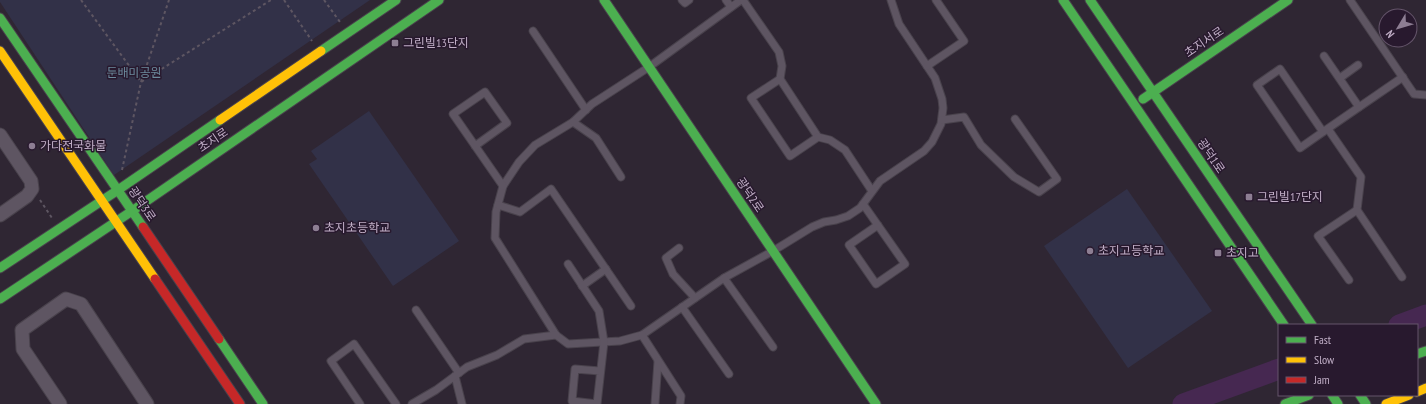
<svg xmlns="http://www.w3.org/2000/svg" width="1426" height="404" viewBox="0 0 1426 404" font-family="'PT Sans Narrow','Noto Sans KR',sans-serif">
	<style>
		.green { fill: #323148 }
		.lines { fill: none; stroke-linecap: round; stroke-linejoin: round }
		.river { stroke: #462851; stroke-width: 21 }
		.lane-casing { stroke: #49424c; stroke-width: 9 }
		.street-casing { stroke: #49424c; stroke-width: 15 }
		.fast-casing { stroke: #49424c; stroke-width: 11 }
		.slow-casing { stroke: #49424c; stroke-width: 11 }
		.jam-casing { stroke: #49424c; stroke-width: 11 }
		.path { stroke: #5e5662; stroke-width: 2; stroke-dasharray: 3 3; stroke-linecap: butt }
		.lane { stroke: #5e5562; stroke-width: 7 }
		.street { stroke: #5e5562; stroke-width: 13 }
		.fast { stroke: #4caf50; stroke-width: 9 }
		.slow { stroke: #ffc107; stroke-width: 9 }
		.jam { stroke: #c62828; stroke-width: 9 }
		.poi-dot { fill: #8d7e93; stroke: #28192e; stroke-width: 1.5 }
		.labels { text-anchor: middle; stroke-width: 3; stroke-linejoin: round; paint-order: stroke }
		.street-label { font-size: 12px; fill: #c0aec6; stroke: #28192e }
		.poi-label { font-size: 12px; fill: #c0aec6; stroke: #28192e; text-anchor: start }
		.park-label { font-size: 12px; fill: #6c8b9d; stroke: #28192e }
	</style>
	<rect width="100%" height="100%" fill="#2f2633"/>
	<g class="green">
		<path d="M0,0H370L114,175L0,2Z"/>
		<path d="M369,111L459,241L393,286L309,164L317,159L311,151Z"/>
		<path d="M1127,189L1212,311L1128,368L1044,246Z"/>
	</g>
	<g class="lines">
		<g class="river">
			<path d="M1399,325L1426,315"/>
			<path d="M1183,404L1279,369"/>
		</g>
		<g class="lane-casing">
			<g id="lane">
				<path d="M682,0L685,3L689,0"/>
				<path d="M726,0L731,7"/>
				<path d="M741,0L649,67L592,104L573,122L535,145L519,162L503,186L496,212L495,238L556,335L568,344L620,341L642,335L724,278L773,251L812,227L824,222L836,220L848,216L860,208L880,181L924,151L932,142L941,124L943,108L942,99L935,78L899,24L891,0"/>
				<path d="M743,0L779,52L782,66L780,79L818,137L830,140L845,150L872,191"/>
				<path d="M1350,0L1414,94L1426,95"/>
				<path d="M533,31L586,110"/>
				<path d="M1324,56L1359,107"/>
				<path d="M927,66L964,41L936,0"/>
				<path d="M1340,78L1358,65"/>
				<path d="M780,79L751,98L790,156L818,137"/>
				<path d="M942,120L964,117L981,145L1014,177L1039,192L1057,179L1015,119"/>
				<path d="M573,122L596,138L621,177"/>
				<path d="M1328,129L1361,177L1357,210L1402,277"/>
				<path d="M1323,132L1280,69L1257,85L1300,148C1334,124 1368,101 1403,77"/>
				<path d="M475,146L507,123L485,92L453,114L503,186"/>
				<path d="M863,204L905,264L876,284L849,245L878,225"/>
				<path d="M498,205L520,212L551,189L631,306"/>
				<path d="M679,248L666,258L673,274L695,298"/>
				<path d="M568,264L599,311L604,342L597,404L572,401L575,369L600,371"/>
				<path d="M724,278L773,347"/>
				<path d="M1349,280L1318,236L1357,210"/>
				<path d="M582,286L606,269"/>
				<path d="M682,307L729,374"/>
				<path d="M416,310L459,373"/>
				<path d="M642,335L681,396L680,404"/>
				<path d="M455,376L462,404"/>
				<path d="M360,404L331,361L354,344L396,404"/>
				<path d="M412,404L436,390L467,367L497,355L524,339L556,335"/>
				<path d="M655,404L658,361"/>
			</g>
		</g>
		<g class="street-casing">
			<g id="street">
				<path d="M0,135L31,181L32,189L27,196L0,215"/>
				<path d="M60,404L23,349L22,330L66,299L81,304L147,404"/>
			</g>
		</g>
		<g class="fast-casing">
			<g id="fast">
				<path d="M604,0L876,404"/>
				<path d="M1063,0L1284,325"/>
				<path d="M1090,0L1312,325"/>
				<path d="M0,18L143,227"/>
				<path d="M321,51L396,0"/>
				<path d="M1143,99L1288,0"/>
				<path d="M0,268L118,190L220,120"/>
				<path d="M0,299L132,211L439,0"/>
				<path d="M219,339L263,404"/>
				<path d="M1417,354L1426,351"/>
				<path d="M1332,395L1338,404"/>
				<path d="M1360,395L1366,404"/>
				<path d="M1285,404L1309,395"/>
			</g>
		</g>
		<g class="slow-casing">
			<g id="slow">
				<path d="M0,51L155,279"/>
				<path d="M220,120L321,51"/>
				<path d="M1417,392L1426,388"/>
				<path d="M1386,404L1409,395"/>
			</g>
		</g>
		<g class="jam-casing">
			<g id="jam">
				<path d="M143,227L219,339"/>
				<path d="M155,279L240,404"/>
			</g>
		</g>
		<g class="path">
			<path d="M81,0L141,82L271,0"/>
			<path d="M284,0L312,41"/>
			<path d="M324,0L340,22"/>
			<path d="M122,170L141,82L169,0"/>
			<path d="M40,200L52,218"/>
		</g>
		<use href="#lane" class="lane"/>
		<use href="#street" class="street"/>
		<use href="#fast" class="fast"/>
		<use href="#slow" class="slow"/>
		<use href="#jam" class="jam"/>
	</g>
	<g class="poi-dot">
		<rect x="391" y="39" width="8" height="8" rx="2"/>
		<circle cx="32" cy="146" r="4"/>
		<rect x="1245" y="193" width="8" height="8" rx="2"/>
		<circle cx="316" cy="228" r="4"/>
		<circle cx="1090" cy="251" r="4"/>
		<rect x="1214" y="249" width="8" height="8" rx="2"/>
	</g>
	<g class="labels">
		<g class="street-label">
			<text transform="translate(1204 42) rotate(-34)" y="4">초지서로</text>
			<text transform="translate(213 140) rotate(-34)" y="4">초지로</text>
			<text transform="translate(1211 156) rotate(56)" y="4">광덕1로</text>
			<text transform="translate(750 195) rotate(56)" y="4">광덕2로</text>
			<text transform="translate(142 204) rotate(56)" y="4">광덕3로</text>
		</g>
		<g class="poi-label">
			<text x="403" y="47">그린빌13단지</text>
			<text x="40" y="150">가다전국화물</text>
			<text x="1257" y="201">그린빌17단지</text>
			<text x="324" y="232">초지초등학교</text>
			<text x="1098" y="255">초지고등학교</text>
			<text x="1226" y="257">초지고</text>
		</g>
		<g class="park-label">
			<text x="134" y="77">둔배미공원</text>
		</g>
	</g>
	<rect x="1278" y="324" width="140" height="72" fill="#28192e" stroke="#65556b"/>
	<rect x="1286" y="337" width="20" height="6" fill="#4caf50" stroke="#65556b"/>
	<text x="1314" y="344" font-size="12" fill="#c0aec6">Fast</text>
	<rect x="1286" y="357" width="20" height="6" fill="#ffc107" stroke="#65556b"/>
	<text x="1314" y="364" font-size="12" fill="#c0aec6">Slow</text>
	<rect x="1286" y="377" width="20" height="6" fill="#c62828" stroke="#65556b"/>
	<text x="1314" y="384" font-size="12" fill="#c0aec6">Jam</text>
	<g transform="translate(1398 28) rotate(232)"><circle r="19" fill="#28192e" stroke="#65556b"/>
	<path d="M0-3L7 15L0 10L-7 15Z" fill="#8d7e93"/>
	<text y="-6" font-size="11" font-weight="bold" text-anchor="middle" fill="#c0aec6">N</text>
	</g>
</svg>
